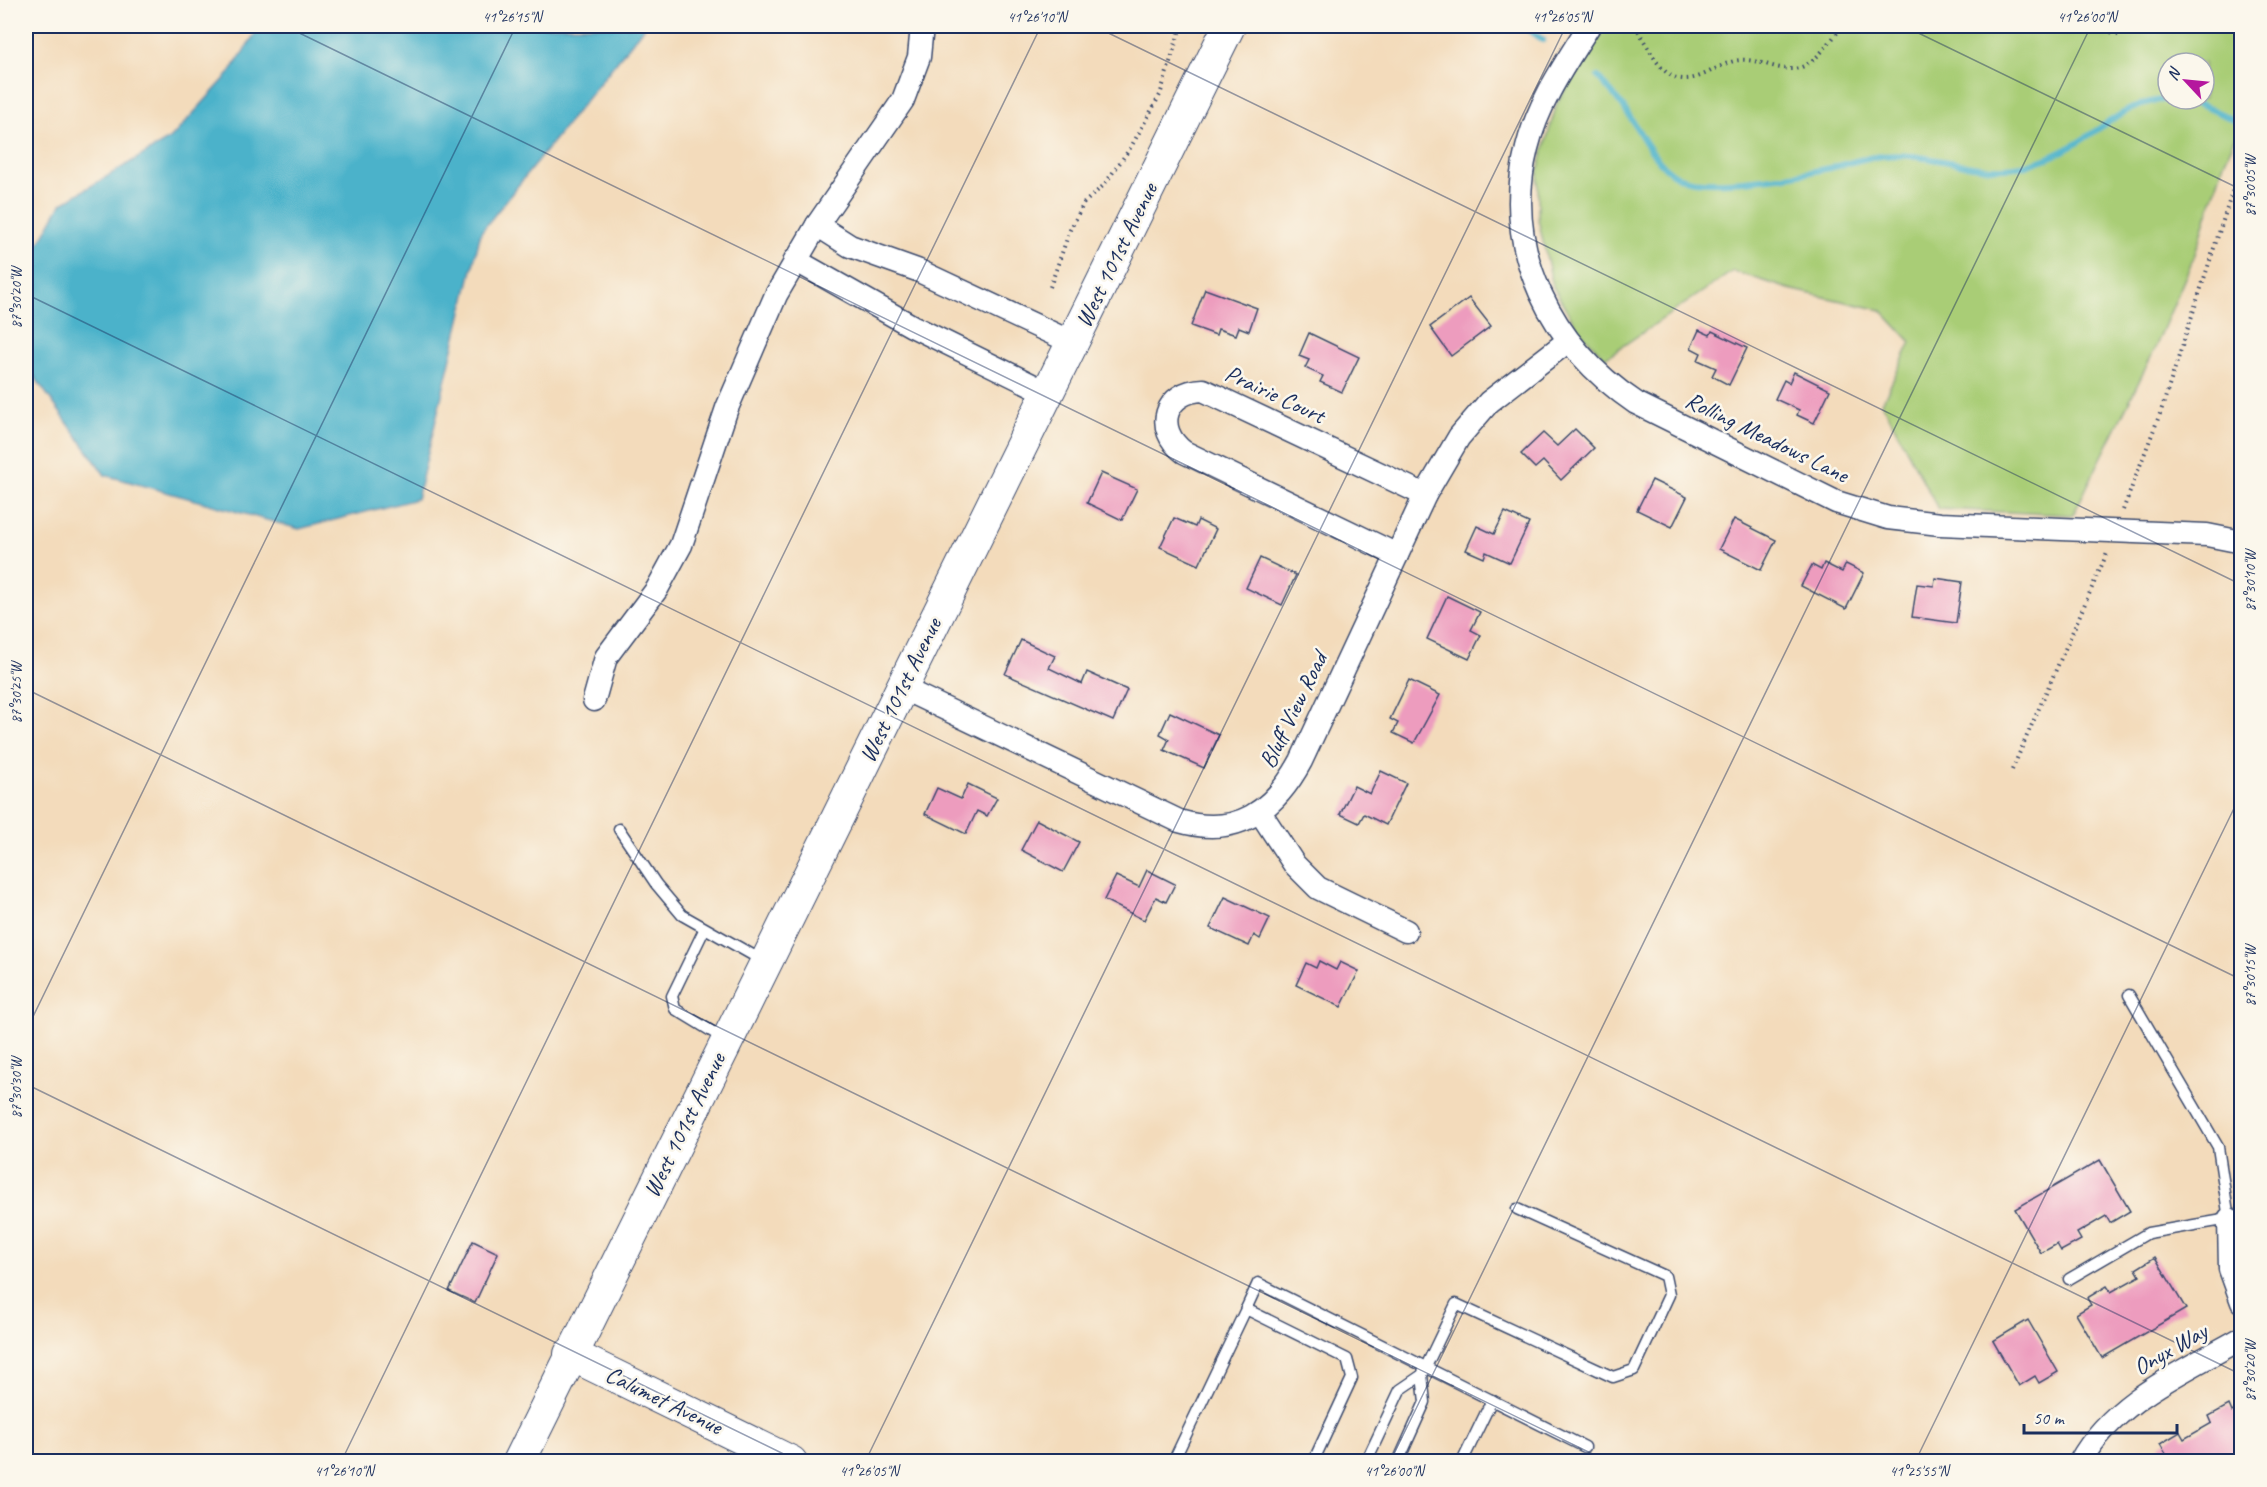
<svg xmlns="http://www.w3.org/2000/svg" width="2267" height="1487" viewBox="0 0 2267 1487" font-family="Caveat,sans-serif">
	<style>
		.green { fill: #a9cd76; stroke: #627e6a; stroke-width: 1.5; fill-rule: evenodd }
		.water { fill: #4cb2ca; stroke: #347094; stroke-width: 1.5 }
		.lines { fill: none; stroke-linecap: round; stroke-linejoin: round }
		.stream { stroke: #4cb2ca; stroke-width: 6 }
		.building { fill: #ed9cbe }
		.lane-casing { stroke: #3b496c; stroke-width: 13 }
		.street-casing { stroke: #3b496c; stroke-width: 25 }
		.secondary-casing { stroke: #3b496c; stroke-width: 34 }
		.path { stroke: #3b496c; stroke-width: 4; stroke-dasharray: 1.5 4.5; stroke-linecap: butt }
		.lane { stroke: #fff; stroke-width: 10 }
		.street { stroke: #fff; stroke-width: 22 }
		.secondary { stroke: #fff; stroke-width: 32 }
		.ticks { fill: none; stroke: #1b2f5e; stroke-width: 1.5; stroke-opacity: 0.45 }
		.labels { text-anchor: middle; stroke-width: 5; stroke-linejoin: round; paint-order: stroke }
		.street-label { font-size: 24px; fill: #1b2f5e; stroke: #fbf7ec }
		.neatline { fill: none; stroke: #1b2f5e; stroke-width: 2 }
		.ticks-label { font-size: 15px; text-anchor: middle; fill: #1b2f5e }
	</style>
	<rect width="100%" height="100%" fill="#fbf7ec"/>
	<filter id="ink" filterUnits="userSpaceOnUse"><feTurbulence type="fractalNoise" baseFrequency=".0167" numOctaves="2"/><feDisplacementMap in="SourceGraphic" scale="12" xChannelSelector="R" yChannelSelector="G"/><feConvolveMatrix kernelMatrix="1 2 1 2 8 2 1 2 1" color-interpolation-filters="sRGB"/></filter>
	<filter id="wash" filterUnits="userSpaceOnUse"><feTurbulence type="fractalNoise" baseFrequency=".008" numOctaves="4" result="noise"/><feDisplacementMap in="SourceGraphic" scale="24" xChannelSelector="R" yChannelSelector="G"/><feGaussianBlur stdDeviation="1.35" result="paint"/><feColorMatrix in="noise" values="0 0 0 0 0 0 0 0 0 0 0 0 0 0 0 0 0 1.4 0 .05"/><feComposite in="paint" operator="in"/></filter>
	<g filter="url(#wash)">
		<rect width="100%" height="100%" fill="#f3dbbb"/>
		<path class="green" d="M1605,26H2241V126L2224,163L2195,254L2153,353L2073,515L1938,509L1882,403L1911,342L1881,310L1789,289L1733,271L1605,358L1578,329L1553,287L1538,219V170L1557,103ZM2168,63H2204V99H2168Z"/>
		<path class="water" d="M260,26H645L481,232L417,499L299,529L105,475L26,365V267L61,204L171,138L229,74Z"/>
		<g class="lines">
			<g class="stream">
				<path d="M1524,26L1543,40"/>
				<path d="M1598,77C1607,87 1616,97 1624,108C1640,130 1652,162 1677,176C1703,191 1798,175 1830,168C1844,165 1859,159 1874,157C1924,148 1972,176 2022,166C2115,146 2127,57 2242,125"/>
			</g>
		</g>
		<g id="blocks">
			<g class="building">
				<path d="M1205,289L1257,308L1249,331L1239,327L1236,335L1218,329L1216,335L1191,326Z"/>
				<path d="M1469,298L1491,326L1451,356L1430,327Z"/>
				<path d="M1699,330L1710,335L1712,331L1747,348L1729,385L1712,376L1716,368L1698,360L1701,353L1691,348Z"/>
				<path d="M1309,333L1359,357L1342,392L1320,382L1323,376L1305,368L1309,360L1299,356Z"/>
				<path d="M1794,372L1830,390L1814,423L1797,415L1799,410L1775,399L1784,380L1789,383Z"/>
				<path d="M1575,429L1594,448L1561,480L1543,461L1535,468L1521,454L1543,433L1557,446Z"/>
				<path d="M1101,473L1137,489L1122,520L1087,503Z"/>
				<path d="M1652,480L1687,497L1672,527L1637,510Z"/>
				<path d="M1505,512L1529,523L1510,563L1486,552L1484,558L1466,550L1477,526L1494,534Z"/>
				<path d="M1174,518L1195,527L1198,520L1216,529L1199,565L1160,547Z"/>
				<path d="M1734,519L1776,540L1761,570L1719,549Z"/>
				<path d="M1260,558L1296,575L1282,605L1246,588Z"/>
				<path d="M1824,563L1842,572L1846,564L1864,573L1846,609L1801,586L1812,565L1821,570Z"/>
				<path d="M1935,578L1962,582L1956,623L1912,617L1917,584L1934,586Z"/>
				<path d="M1447,596L1480,612L1471,630L1481,635L1469,659L1427,639Z"/>
				<path d="M1021,640L1055,656L1049,668L1082,684L1087,672L1127,690L1113,721L1005,674Z"/>
				<path d="M1409,680L1440,695L1414,743L1393,733L1398,723L1390,719Z"/>
				<path d="M1170,712L1219,735L1204,768L1164,750L1169,739L1160,734Z"/>
				<path d="M1381,771L1406,783L1386,825L1364,814L1359,823L1340,814L1354,786L1370,794Z"/>
				<path d="M968,784L997,798L987,816L977,811L966,834L925,814L937,788L961,799Z"/>
				<path d="M1037,820L1079,842L1063,872L1021,850Z"/>
				<path d="M1147,870L1175,884L1166,902L1156,897L1144,920L1104,900L1116,876L1139,887Z"/>
				<path d="M1225,897L1270,918L1260,939L1254,935L1249,946L1210,928Z"/>
				<path d="M1319,961L1336,970L1340,962L1359,971L1341,1007L1296,985L1306,963L1316,968Z"/>
				<path d="M2100,1160L2130,1211L2110,1223L2106,1216L2077,1233L2081,1240L2061,1251L2057,1244L2041,1253L2015,1209Z"/>
				<path d="M473,1241L498,1253L475,1303L449,1291Z"/>
				<path d="M2155,1257L2186,1309L2102,1358L2076,1314L2091,1305L2087,1298L2107,1286L2111,1292L2140,1276L2136,1269Z"/>
				<path d="M2028,1320L2058,1372L2039,1383L2035,1376L2019,1386L1993,1341Z"/>
				<path d="M2229,1405L2232,1412L2241,1406V1461H2170L2160,1444L2180,1432L2184,1439L2212,1423L2209,1416Z"/>
			</g>
		</g>
	</g>
	<g filter="url(#ink)">
		<use href="#blocks" fill-opacity="0" stroke="#3b496c" stroke-width="1.5"/>
		<g class="lines">
			<g class="lane-casing">
				<g id="lane">
					<path d="M619,829L656,884L682,915L765,962"/>
					<path d="M704,930L672,996L675,1009L726,1040"/>
					<path d="M2069,1279L2148,1233L2229,1219L2218,1147L2129,995"/>
					<path d="M1246,1309L1258,1283L1585,1447"/>
					<path d="M738,1462L747,1443"/>
					<path d="M1173,1462L1246,1309L1347,1359L1352,1378L1313,1462"/>
					<path d="M1366,1462L1400,1390L1422,1375L1456,1304L1613,1377L1634,1370L1669,1295L1665,1276L1517,1209"/>
					<path d="M1398,1462L1425,1402L1422,1375"/>
					<path d="M1462,1462L1492,1400"/>
				</g>
			</g>
			<g class="street-casing">
				<g id="street">
					<path d="M1589,26C1565,64 1538,103 1527,148C1501,250 1552,347 1636,403L1836,502L1888,518L1940,524L2207,535L2242,542"/>
					<path d="M817,225L850,246L917,270L1073,343"/>
					<path d="M795,260L912,326L1048,393"/>
					<path d="M1397,555L1184,452C1153,429 1165,391 1203,390L1425,495"/>
					<path d="M902,688L1179,821C1237,838 1274,811 1301,761L1425,495L1459,437L1489,402L1568,341"/>
					<path d="M594,700L606,657L657,589L681,545L727,408L776,295L817,225L903,100L919,57L922,26"/>
					<path d="M1260,812L1294,864L1318,888L1406,931"/>
					<path d="M2229,1219L2230,1269L2242,1302"/>
					<path d="M2080,1462C2114,1400 2183,1372 2242,1338"/>
				</g>
			</g>
			<g class="secondary-casing">
				<g id="secondary">
					<path d="M570,1354L791,1462"/>
					<path d="M519,1462L1229,26"/>
				</g>
			</g>
			<g class="path">
				<path d="M1635,26C1645,40 1657,70 1674,77C1698,86 1718,62 1740,60C1761,58 1784,76 1804,66C1821,57 1831,39 1843,26"/>
				<path d="M2094,26L2116,34L2174,26"/>
				<path d="M1050,287L1070,230L1084,203L1104,185L1131,147L1160,95L1181,26"/>
				<path d="M2123,510L2161,411L2242,162"/>
				<path d="M2012,770L2108,551"/>
			</g>
			<use href="#lane" class="lane"/>
			<use href="#street" class="street"/>
			<use href="#secondary" class="secondary"/>
		</g>
	</g>
	<path class="ticks" d="M285,26L2242,980M1094,26L2242,585M1904,26L2242,190M26,294L2242,1375M26,689L1609,1462M26,1031L516,26M26,1084L800,1462M341,1462L1041,26M865,1462L1566,26M1390,1462L2091,26M1915,1462L2242,792"/>
	<g class="labels">
		<g class="street-label">
			<text transform="translate(1116 255) rotate(-64)" y="8">West 101st Avenue</text>
			<text transform="translate(1275 394) rotate(25)" y="8">Prairie Court</text>
			<text transform="translate(1767 437) rotate(26)" y="8">Rolling Meadows Lane</text>
			<text transform="translate(900 690) rotate(-64)" y="8">West 101st Avenue</text>
			<text transform="translate(1293 710) rotate(-64)" y="8">Bluff View Road</text>
			<text transform="translate(684 1125) rotate(-64)" y="8">West 101st Avenue</text>
			<text transform="translate(2170 1349) rotate(-30)" y="8">Onyx Way</text>
			<text transform="translate(664 1400) rotate(26)" y="8">Calumet Avenue</text>
		</g>
	</g>
	<rect width="2267" height="1487" fill="none" stroke="#fbf7ec" stroke-width="66"/>
	<g transform="translate(2186 81) rotate(296)"><circle r="28" fill="#fbf7ec" stroke="#a1a7b3" stroke-width="1.5"/>
	<path d="M0-4.5L10 22L0 15L-10 22Z" fill="#b5179e"/>
	<text y="-9" font-size="16" font-weight="bold" text-anchor="middle" fill="#1b2f5e">N</text>
	</g>
	<path d="M2024 1424v9h153v-9" fill="none" stroke="#1b2f5e" stroke-width="3"/>
	<text x="2033" y="1424" font-size="18" fill="#1b2f5e" stroke="#fbf7ec" stroke-width="4.5" paint-order="stroke">50 m</text>
	<rect x="33" y="33" width="2201" height="1421" class="neatline"/>
	<g class="ticks-label">
		<text x="512" y="22">41°26'15"N</text>
		<text x="1037" y="22">41°26'10"N</text>
		<text x="1562" y="22">41°26'05"N</text>
		<text x="2087" y="22">41°26'00"N</text>
		<text transform="translate(2250 186) rotate(-90)" y="5">87°30'05"W</text>
		<text transform="translate(16 298) rotate(-90)" y="5">87°30'20"W</text>
		<text transform="translate(2250 581) rotate(-90)" y="5">87°30'10"W</text>
		<text transform="translate(16 693) rotate(-90)" y="5">87°30'25"W</text>
		<text transform="translate(2250 976) rotate(-90)" y="5">87°30'15"W</text>
		<text transform="translate(16 1088) rotate(-90)" y="5">87°30'30"W</text>
		<text transform="translate(2250 1371) rotate(-90)" y="5">87°30'20"W</text>
		<text x="344" y="1476">41°26'10"N</text>
		<text x="869" y="1476">41°26'05"N</text>
		<text x="1394" y="1476">41°26'00"N</text>
		<text x="1919" y="1476">41°25'55"N</text>
	</g>
</svg>
